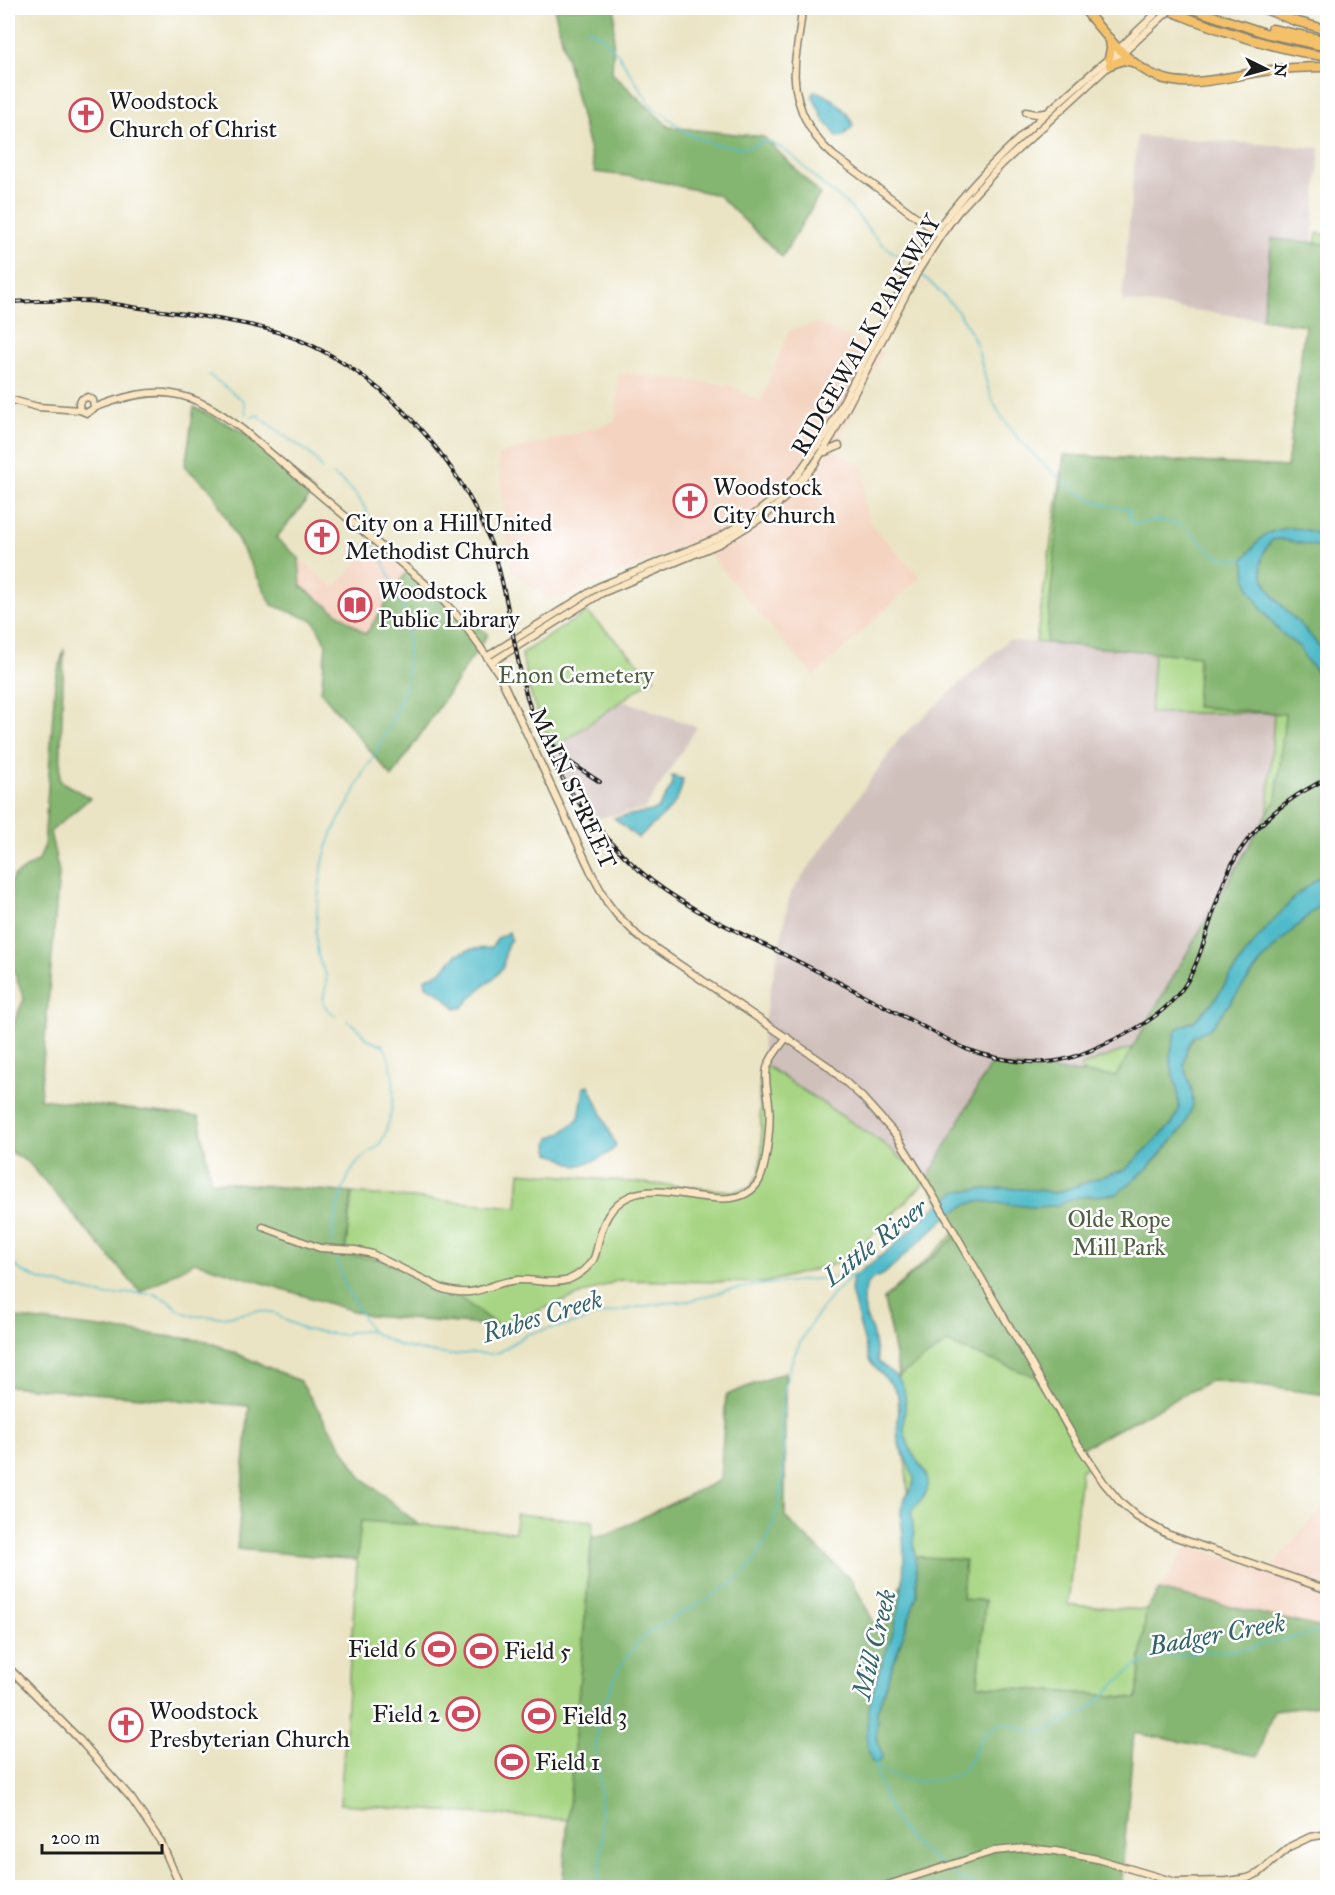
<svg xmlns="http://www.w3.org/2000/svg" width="1335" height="1895" viewBox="0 0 1335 1895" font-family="'IM FELL Great Primer',serif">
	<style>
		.built { fill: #f4d3c0 }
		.industrial { fill: #d0c0bc }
		.green { fill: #a7d583; stroke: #627850; stroke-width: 1.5 }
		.forest { fill: #85b671; stroke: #506946; stroke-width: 1.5 }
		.water { fill: #4fbbca; stroke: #366c73; stroke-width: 1.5 }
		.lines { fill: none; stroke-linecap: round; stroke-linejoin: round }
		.stream { stroke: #4fbbca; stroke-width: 1.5 }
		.secondary-casing { stroke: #838070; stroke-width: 9 }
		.highway-casing { stroke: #838070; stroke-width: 11 }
		.secondary { stroke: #fbe6c3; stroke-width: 6 }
		.highway { stroke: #f4c16a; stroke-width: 8 }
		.rail-casing { stroke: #1c1c1c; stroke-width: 4 }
		.rail { stroke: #fff; stroke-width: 1.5; stroke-dasharray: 4.5; stroke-linecap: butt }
		.secondary-bridge-casing { stroke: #838070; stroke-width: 9; stroke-linecap: butt }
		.secondary-bridge { stroke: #fbe6c3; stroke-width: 6 }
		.labels { text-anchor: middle; stroke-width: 5; stroke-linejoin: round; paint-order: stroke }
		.poi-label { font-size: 24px; fill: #1c1c1c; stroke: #fff; text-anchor: start }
		.street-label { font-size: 24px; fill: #1c1c1c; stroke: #fff }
		.park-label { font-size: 24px; fill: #4d5d40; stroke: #fff }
		.water-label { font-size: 26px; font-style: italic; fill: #33646a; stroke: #fff }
	</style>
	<rect width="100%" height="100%" fill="#fff"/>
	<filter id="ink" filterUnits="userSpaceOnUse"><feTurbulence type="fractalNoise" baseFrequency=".0167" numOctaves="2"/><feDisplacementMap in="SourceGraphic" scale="12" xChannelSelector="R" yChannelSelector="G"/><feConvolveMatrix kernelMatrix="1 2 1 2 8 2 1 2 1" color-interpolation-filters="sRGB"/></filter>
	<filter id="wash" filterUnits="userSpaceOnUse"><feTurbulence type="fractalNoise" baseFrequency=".008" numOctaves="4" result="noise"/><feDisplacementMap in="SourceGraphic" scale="24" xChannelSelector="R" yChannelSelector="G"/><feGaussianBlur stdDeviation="1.35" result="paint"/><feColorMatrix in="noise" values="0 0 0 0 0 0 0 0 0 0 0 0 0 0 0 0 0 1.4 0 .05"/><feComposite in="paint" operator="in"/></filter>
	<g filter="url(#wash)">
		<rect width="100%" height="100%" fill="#eae4c4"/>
		<g class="built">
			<path d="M817,323L883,353L834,450L865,467L864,502L870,524L921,577L814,676L789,649L699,542L653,559L563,598L545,597L511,571L498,455L615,422L619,373L729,385L761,402L789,330Z"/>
			<path d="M373,544L407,571L366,634L301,586L299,558L335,588Z"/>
			<path d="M1327,1502V1629L1159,1590L1189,1545L1271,1572L1278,1558Z"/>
		</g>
		<g class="industrial">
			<path d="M1137,136L1320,148L1312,242L1272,239L1262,319L1122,301Z"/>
			<path d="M1008,640L1200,656L1285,714L1276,799L1116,1076L990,1065L927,1180L883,1143L762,1063L763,1026L790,894L900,738Z"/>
			<path d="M622,700L697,727L645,809L596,818L570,786L550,748H555Z"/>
		</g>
		<g class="green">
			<path d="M1317,233L1327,235V1385L1203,1372L1085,1438L1083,1454L1091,1468L1081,1469L1068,1605L1146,1610L1137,1698L978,1685L985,1601L962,1599L913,1556L905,1457L900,1448L897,1363L884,1299L957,1231L1083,1075L1081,1066L1133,1047L1171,1023L1266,841L1274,713H1150L1154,652L1036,642L1064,455L1287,467Z"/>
			<path d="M587,612L654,678L555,748C536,719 527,687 522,653Z"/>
			<path d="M762,1063L883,1143L927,1180L846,1261L764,1283L619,1280L498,1326L451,1291L345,1254L352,1193L517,1207L520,1172L732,1191L750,1188L760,1172L762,1145L759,1094Z"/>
			<path d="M516,1514L593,1521L568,1820L340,1804L360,1520L515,1532Z"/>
		</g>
		<g class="forest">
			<path d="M554,8H615L612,73L669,127L764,137L820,194L782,257L718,195L643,178L595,172Z"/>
			<path d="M1272,239L1327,244V1395L1212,1380L1080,1449L1036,1377L947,1343L899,1376L884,1299L958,1235L927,1180L990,1065L1116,1076L1276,799L1285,714L1196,707L1199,656L1046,643L1064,455L1287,467L1305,325L1262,319Z"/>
			<path d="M194,407L241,431L314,492L276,538L299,558L301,586L366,634L407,571L488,634L392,777L321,692L326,644L314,621L272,605L212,491L185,467Z"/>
			<path d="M64,649L60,781L90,798L50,832L59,872L40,1099L199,1117L211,1181L352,1193L345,1254L381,1260L451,1291L498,1326L369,1316L195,1262L140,1292L29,1163L8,1150V1023L14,1022L24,999L13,969L8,966V888L14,876L39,860L44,847L55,682Z"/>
			<path d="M8,1317L207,1341L300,1381L361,1477L419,1525L361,1521L357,1560L237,1549L249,1406L8,1386Z"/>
			<path d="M785,1372V1517L852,1581L881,1636L913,1556L965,1560L962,1599L985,1601L978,1685L1137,1698L1146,1610L1159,1590L1327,1629V1704L1274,1710L1257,1756L1134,1733L1121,1887L562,1888L592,1537L608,1534L720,1480L726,1395Z"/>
		</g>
		<g class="water">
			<path d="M815,91C829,94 850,112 853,126L843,136L838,137L824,120L813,97V93Z"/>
			<path d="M1290,528L1302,529L1327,536V548L1279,539L1272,540C1236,581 1301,617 1320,648C1322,652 1327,657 1328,661C1329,667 1328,677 1327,684L1305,658L1300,648L1279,631L1262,610L1250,590L1246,576L1244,559C1261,539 1260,531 1290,528Z"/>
			<path d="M672,776L683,779C679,810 658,818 638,838L614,818L657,810L672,786Z"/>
			<path d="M1327,871V898L1280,942L1262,961L1211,1028L1194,1036L1187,1048L1184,1065L1192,1091L1193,1105L1183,1128L1148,1168L1117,1194L1079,1197L1054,1206L1032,1207L978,1201L966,1205L950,1214L884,1274L872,1279L867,1285L863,1299L866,1317L872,1331L878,1362C886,1368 896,1374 902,1384C910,1400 901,1418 905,1434C907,1442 910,1449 914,1456C919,1465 929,1473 928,1485C928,1496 916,1502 912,1512L917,1580V1595L877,1711L876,1735L882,1756L881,1760L875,1763L872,1762C856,1714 882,1670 895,1625C903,1598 905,1567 903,1539C903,1529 900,1520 901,1511C901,1498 915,1489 914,1478C912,1468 901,1454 898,1440C895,1425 902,1406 898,1395C895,1384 876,1371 869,1360L851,1291L853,1277L891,1248L938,1205L957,1191L1002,1188L1038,1190L1055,1193L1126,1169L1172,1124L1179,1109L1177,1087L1173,1076L1170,1055L1176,1031L1180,1027L1194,1021L1213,1002L1251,946L1271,923L1297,895Z"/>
			<path d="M509,932L511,939L507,945L503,967L495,977L480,989L462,1008H456L437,991L426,986L425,979L442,971L457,954L472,949L491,948L498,938Z"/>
			<path d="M589,1085L616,1146C609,1156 590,1163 577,1166L550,1153L548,1144L550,1138L563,1132L579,1118L584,1087Z"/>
		</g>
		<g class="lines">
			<g class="stream">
				<path d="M587,28L601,36L618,54L648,101L656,110L664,114L686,133L715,145C725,143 736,149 747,148C755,147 760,139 769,142C791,150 806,170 823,185C833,193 844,200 852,209C861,219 869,231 879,241C887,249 896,253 904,261"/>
				<path d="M922,275C939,291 957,307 968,327C982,350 982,377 993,401C1008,434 1057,481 1089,498C1101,505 1116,507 1129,509L1130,521L1137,524L1155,520L1179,524L1194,535L1199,541L1216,555L1228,559H1243"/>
				<path d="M209,375L244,401L246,414"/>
				<path d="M252,417L258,415C268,424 279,432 290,440C303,448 314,454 322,470"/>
				<path d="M333,475C355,489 370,508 373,535"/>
				<path d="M335,1015C312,1001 330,994 326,975C325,970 321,967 320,962C315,946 316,928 317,911C321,867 323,844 347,806C353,797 356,786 362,777V773L370,763L397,710L406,682L408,660L407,625L401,601L380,555L374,545"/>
				<path d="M333,1244L332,1241C334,1217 339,1196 349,1175C358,1157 371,1154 381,1142C385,1136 387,1128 389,1121C396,1095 396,1069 383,1045C359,1041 363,1026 347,1021"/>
				<path d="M336,1257L345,1285L370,1330"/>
				<path d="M8,1259L21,1271L41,1280L107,1296L129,1293L154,1294L169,1301L180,1311L193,1316L223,1317L258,1311L273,1312L285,1320L306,1330L343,1335L349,1332L370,1331L400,1346L423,1351L450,1355L473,1353L491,1354L498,1353L527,1334L580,1322L592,1317L613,1312L657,1304L688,1301L728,1290L769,1284L855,1275"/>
				<path d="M875,1762C878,1784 891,1819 906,1835C916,1847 930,1857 942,1865"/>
				<path d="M876,1764C883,1772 901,1780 912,1781C926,1782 950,1780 961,1772C976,1760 977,1733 996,1725C1012,1718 1027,1737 1045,1731C1053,1728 1061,1722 1069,1718C1076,1715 1083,1715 1089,1709C1110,1692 1126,1667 1153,1658C1162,1655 1170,1655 1179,1655C1187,1655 1195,1652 1202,1651C1212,1650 1223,1652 1234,1650C1266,1646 1295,1634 1328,1631"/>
				<path d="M946,1868L962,1880L979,1888"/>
				<path d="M600,1888L599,1879L602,1844L599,1773C593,1756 596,1730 601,1714C611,1684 624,1651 650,1632C656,1627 664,1624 670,1620C692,1607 716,1595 737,1580C772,1549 785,1499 783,1454C781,1427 781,1398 788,1372C799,1337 824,1300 851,1277"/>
			</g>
		</g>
	</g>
	<g filter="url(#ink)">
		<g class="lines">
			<g class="secondary-casing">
				<g id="secondary">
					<path d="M802,8C801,26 797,45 795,63C792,98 806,132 833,155L938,233"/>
					<path d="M1026,112L1036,114L1045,113"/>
					<path d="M8,399L38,407L80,410L87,413L94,408L93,400L88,397L82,399L79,403L80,410"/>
					<path d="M94,408C157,383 190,388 243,430L434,591L461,620L499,674L592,874L607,902L617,915L639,937L828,1066L862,1097L896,1135L926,1183L1076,1441L1104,1483L1121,1503L1137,1517L1167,1534L1328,1590"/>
					<path d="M825,452L839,446"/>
					<path d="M488,656L598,587L718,538L746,521L774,499L798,474L827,433L914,264C964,181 1036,122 1109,58C1127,42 1144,24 1162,8"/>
					<path d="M492,662L602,593L721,543L766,515L789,494L814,465L832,436L918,271L941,235L957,213L1001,165L1160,19"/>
					<path d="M263,1227L320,1248L355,1250L372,1254L443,1289C479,1299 486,1283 518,1280C534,1279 552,1285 568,1280C577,1276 587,1269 593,1260C596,1255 597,1248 598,1243C603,1222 610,1205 630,1196C667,1179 732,1218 757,1184C767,1171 771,1121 769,1104C768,1092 764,1080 767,1068C770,1057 780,1046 787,1037"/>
					<path d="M8,1667L78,1738L131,1798L161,1842L181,1888"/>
					<path d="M878,1888L994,1851L1026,1848L1055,1851L1097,1859L1175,1882L1227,1881L1248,1878L1259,1873L1291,1846L1310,1837L1328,1834"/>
				</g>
			</g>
			<g class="highway-casing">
				<g id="highway">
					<path d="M1083,8C1100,28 1118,52 1140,67C1178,95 1222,77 1264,71C1285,68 1306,67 1328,67"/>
					<path d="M1163,8C1216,30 1271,48 1328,57"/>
					<path d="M1189,8L1265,33L1328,47"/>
					<path d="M1262,8L1295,21L1328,30"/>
					<path d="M1272,29L1328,41"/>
					<path d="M1109,58L1111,49L1110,39"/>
					<path d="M1110,65L1123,60L1133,62"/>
				</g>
			</g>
			<use href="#secondary" class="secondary"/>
			<use href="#highway" class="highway"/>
			<g class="rail-casing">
				<g id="rail">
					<path d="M8,302C32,301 56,300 81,301C101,301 120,305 140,308C164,311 188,314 212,318C234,322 256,325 277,332C376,362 465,461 496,558C509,603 514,650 526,694C537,734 557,774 582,807C599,830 619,852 640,871C684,910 755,939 807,966C861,993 913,1022 966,1049C992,1058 1019,1064 1047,1062C1071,1060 1085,1053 1107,1043C1143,1027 1178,1006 1194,968C1211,930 1217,884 1241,849C1255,828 1275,810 1296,796C1306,789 1318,784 1328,777"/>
					<path d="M549,741L568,761L600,782"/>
				</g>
			</g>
			<use href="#rail" class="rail"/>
			<g class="secondary-bridge-casing">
				<path id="secondary-bridge" d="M1160,19L1172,8"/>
			</g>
			<use href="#secondary-bridge" class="secondary-bridge"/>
		</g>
	</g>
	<defs>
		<g id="church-ring" transform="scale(1.725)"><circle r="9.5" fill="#fff" stroke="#d1495b" stroke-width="1.5"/><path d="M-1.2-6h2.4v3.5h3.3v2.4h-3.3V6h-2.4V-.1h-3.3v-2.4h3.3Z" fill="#d1495b"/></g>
		<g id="library-ring" transform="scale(1.725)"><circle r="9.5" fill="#fff" stroke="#d1495b" stroke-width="1.5"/><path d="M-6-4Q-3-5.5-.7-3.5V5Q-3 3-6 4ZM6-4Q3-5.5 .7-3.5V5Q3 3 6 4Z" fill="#d1495b"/></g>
		<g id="stadium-ring" transform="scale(1.725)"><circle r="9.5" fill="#fff" stroke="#d1495b" stroke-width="1.5"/><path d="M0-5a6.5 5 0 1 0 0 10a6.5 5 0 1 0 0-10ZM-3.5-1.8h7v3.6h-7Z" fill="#d1495b"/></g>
	</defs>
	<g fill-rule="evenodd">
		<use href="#church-ring" x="86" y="115"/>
		<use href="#church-ring" x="690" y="501"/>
		<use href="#church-ring" x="322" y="537"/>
		<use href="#library-ring" x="355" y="605"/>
		<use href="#stadium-ring" x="439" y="1649"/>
		<use href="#stadium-ring" x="481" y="1651"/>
		<use href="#stadium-ring" x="463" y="1714"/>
		<use href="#stadium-ring" x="539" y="1716"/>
		<use href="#church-ring" x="126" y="1725"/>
		<use href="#stadium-ring" x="512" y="1762"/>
	</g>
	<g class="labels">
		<g class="poi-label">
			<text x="109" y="109">Woodstock<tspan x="109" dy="28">Church of Christ</tspan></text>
			<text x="713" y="495">Woodstock<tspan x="713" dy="28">City Church</tspan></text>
			<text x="345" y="531">City on a Hill United<tspan x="345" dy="28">Methodist Church</tspan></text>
			<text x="378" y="599">Woodstock<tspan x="378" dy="28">Public Library</tspan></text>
			<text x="416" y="1657" text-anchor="end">Field 6</text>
			<text x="504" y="1659">Field 5</text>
			<text x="149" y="1719">Woodstock<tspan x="149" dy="28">Presbyterian Church</tspan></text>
			<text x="440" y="1722" text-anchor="end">Field 2</text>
			<text x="562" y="1724">Field 3</text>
			<text x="535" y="1770">Field 1</text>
		</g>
		<g class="street-label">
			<text transform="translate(866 335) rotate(-60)" y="8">RIDGEWALK PARKWAY</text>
			<text transform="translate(573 788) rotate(65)" y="8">MAIN STREET</text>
		</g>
		<g class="park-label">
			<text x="576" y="683">Enon Cemetery</text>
			<text x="1119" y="1227">Olde Rope<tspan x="1119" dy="28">Mill Park</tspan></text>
		</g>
		<g class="water-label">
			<text transform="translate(875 1242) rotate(-38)" y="9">Little River</text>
			<text transform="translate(542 1316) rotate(-17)" y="9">Rubes Creek</text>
			<text transform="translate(1217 1634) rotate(-10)" y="9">Badger Creek</text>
			<text transform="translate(874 1644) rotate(-76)" y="9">Mill Creek</text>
		</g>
	</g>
	<rect width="1335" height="1895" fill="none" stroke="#fff" stroke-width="30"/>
	<g transform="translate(1266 69) rotate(95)" stroke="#ffffff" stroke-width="4.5" paint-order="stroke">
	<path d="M0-4.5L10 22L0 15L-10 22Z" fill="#1c1c1c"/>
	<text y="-9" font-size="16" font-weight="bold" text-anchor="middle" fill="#1c1c1c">N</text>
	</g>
	<path d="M42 1844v9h120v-9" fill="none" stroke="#1c1c1c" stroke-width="3"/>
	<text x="51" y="1844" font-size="18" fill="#1c1c1c" stroke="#ffffff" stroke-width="4.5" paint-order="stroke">200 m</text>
</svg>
